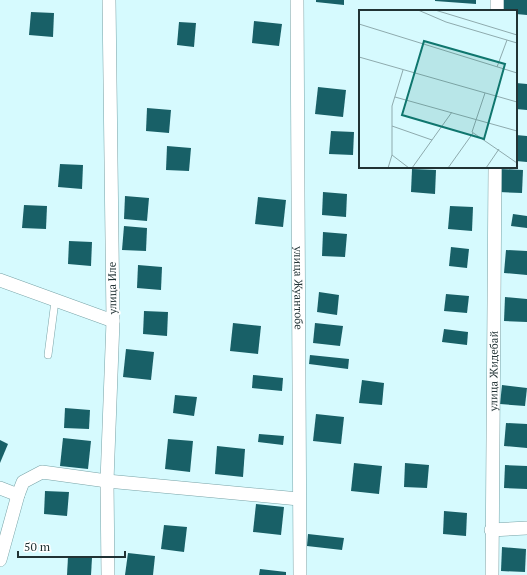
<svg xmlns="http://www.w3.org/2000/svg" width="527" height="575" viewBox="0 0 527 575" font-family="'PT Serif',serif">
	<style>
		.building { fill: #186067 }
		.lines { fill: none; stroke-linecap: round; stroke-linejoin: round }
		.service-casing { stroke: #78a3a7; stroke-width: 8 }
		.minor-casing { stroke: #78a3a7; stroke-width: 14 }
		.service { stroke: #fff; stroke-width: 7 }
		.minor { stroke: #fff; stroke-width: 13 }
		.labels { text-anchor: middle; stroke-width: 4; stroke-linejoin: round; paint-order: stroke }
		.street-label { font-size: 11px; fill: #213234; stroke: #fff }
		.inset-road { fill: none; stroke: #8eaaad; stroke-width: 1 }
		.view { fill: #0f766e; fill-opacity: 0.15; stroke: #0f766e; stroke-width: 2 }
		.inset-edge { fill: none; stroke: #213234; stroke-width: 2 }
	</style>
	<rect width="100%" height="100%" fill="#d6fafe"/>
	<g class="building">
		<path d="M316,0H344V5L316,2Z"/>
		<path d="M435,0H476V4L435,1Z"/>
		<path d="M504,0H527V15L516,14V11H503Z"/>
		<path d="M31,12L54,13L53,37L29,35Z"/>
		<path d="M254,21L282,24L279,46L252,43Z"/>
		<path d="M179,22L196,23L194,47L177,45Z"/>
		<path d="M516,83L527,84V110L516,109Z"/>
		<path d="M318,87L346,90L343,117L315,114Z"/>
		<path d="M147,108L171,110L169,133L146,131Z"/>
		<path d="M331,131L354,132L353,155L329,154Z"/>
		<path d="M516,135L527,136V162L516,161Z"/>
		<path d="M167,146L191,148L189,171L166,170Z"/>
		<path d="M60,164L83,165L82,189L58,187Z"/>
		<path d="M412,169L436,170L435,194L411,192Z"/>
		<path d="M500,169L523,170L522,193L499,192Z"/>
		<path d="M323,192L347,194L346,217L322,215Z"/>
		<path d="M125,196L149,198L147,221L124,219Z"/>
		<path d="M258,197L286,200L283,227L255,224Z"/>
		<path d="M24,205L47,206L46,229L22,228Z"/>
		<path d="M450,206L473,207L472,231L448,229Z"/>
		<path d="M513,214L527,216V228L511,226Z"/>
		<path d="M124,226L147,228L146,251L122,250Z"/>
		<path d="M323,232L347,234L345,257L322,256Z"/>
		<path d="M69,241L92,242L91,266L68,264Z"/>
		<path d="M451,247L469,249L467,268L449,266Z"/>
		<path d="M506,250L527,251V275L504,273Z"/>
		<path d="M138,265L162,267L161,290L137,288Z"/>
		<path d="M319,292L339,295L337,315L317,312Z"/>
		<path d="M446,294L469,296L467,313L444,311Z"/>
		<path d="M505,297L527,299V322L504,321Z"/>
		<path d="M144,311L168,312L167,336L143,334Z"/>
		<path d="M233,323L261,326L258,354L230,351Z"/>
		<path d="M315,323L343,326L340,346L313,343Z"/>
		<path d="M444,329L468,332L467,345L442,342Z"/>
		<path d="M126,349L154,352L151,380L123,377Z"/>
		<path d="M310,355L349,359L348,369L309,364Z"/>
		<path d="M253,375L283,378L282,391L252,388Z"/>
		<path d="M362,380L384,383L382,405L359,403Z"/>
		<path d="M502,385L527,388L525,406L500,404Z"/>
		<path d="M175,395L197,397L194,416L173,413Z"/>
		<path d="M65,408L90,410L89,429L64,428Z"/>
		<path d="M316,414L344,417L341,444L313,441Z"/>
		<path d="M506,423L527,424V448L504,446Z"/>
		<path d="M259,434L284,436L283,445L258,442Z"/>
		<path d="M63,438L91,441L88,469L60,466Z"/>
		<path d="M168,439L193,441L190,472L165,469Z"/>
		<path d="M0,440L8,444L0,463Z"/>
		<path d="M217,446L245,449L243,477L215,474Z"/>
		<path d="M354,463L382,466L379,494L351,491Z"/>
		<path d="M405,463L429,465L427,488L404,487Z"/>
		<path d="M505,465L527,466V489L504,488Z"/>
		<path d="M45,491L69,492L67,516L44,514Z"/>
		<path d="M256,504L284,507L281,535L253,532Z"/>
		<path d="M444,511L467,513L466,536L443,534Z"/>
		<path d="M164,525L187,527L184,552L161,549Z"/>
		<path d="M308,534L344,538L342,550L307,546Z"/>
		<path d="M502,547L526,549L525,572L501,571Z"/>
		<path d="M128,553L155,556L153,575H125Z"/>
		<path d="M68,557L92,558L91,575H67Z"/>
		<path d="M260,569L286,572V575H259Z"/>
	</g>
	<g class="lines">
		<g class="service-casing">
			<path id="service" d="M48,355L55,301"/>
		</g>
		<g class="minor-casing">
			<g id="minor">
				<path id="s1" d="M297,0L300,575"/>
				<path d="M497,11V0"/>
				<path d="M0,280L113,321"/>
				<path d="M0,488L18,495"/>
				<path d="M491,530L527,528"/>
				<path d="M0,560L18,495L23,482L42,472L107,481L299,499"/>
				<path d="M108,575L107,481L113,321L109,0"/>
				<path id="s2" d="M492,575L495,167"/>
			</g>
		</g>
		<use href="#service" class="service"/>
		<use href="#minor" class="minor"/>
	</g>
	<g class="labels">
		<g class="street-label">
			<text transform="translate(112 288) rotate(-91)" y="4">улица Иле</text>
			<text dy="4" stroke="none"><textPath href="#s1" startOffset="288">улица Жуантобе</textPath></text>
			<text dy="4" stroke="none"><textPath href="#s2" startOffset="204">улица Жидебай</textPath></text>
		</g>
	</g>
	<g transform="translate(359 10)">
		<rect width="158" height="158" fill="#d6fafe"/>
		<path class="inset-road" d="M59,0L87,12L158,33M76,0L158,25M0,14L158,63M0,47L158,92M138,57L148,30M126,83L113,122L158,153M36,87L158,121M33,116L73,130M33,145L50,158M29,158L33,145V96L44,60M53,158L93,102M89,158L114,123M127,158L140,139"/>
		<path class="view" d="M65,31L146,54L125,129L43,105Z"/>
		<rect width="158" height="158" class="inset-edge"/>
	</g>
	<path d="M18 551v6h107v-6" fill="none" stroke="#213234" stroke-width="2"/>
	<text x="24" y="551" font-size="12" fill="#213234" stroke="#ffffff" stroke-width="3" paint-order="stroke">50 m</text>
</svg>
